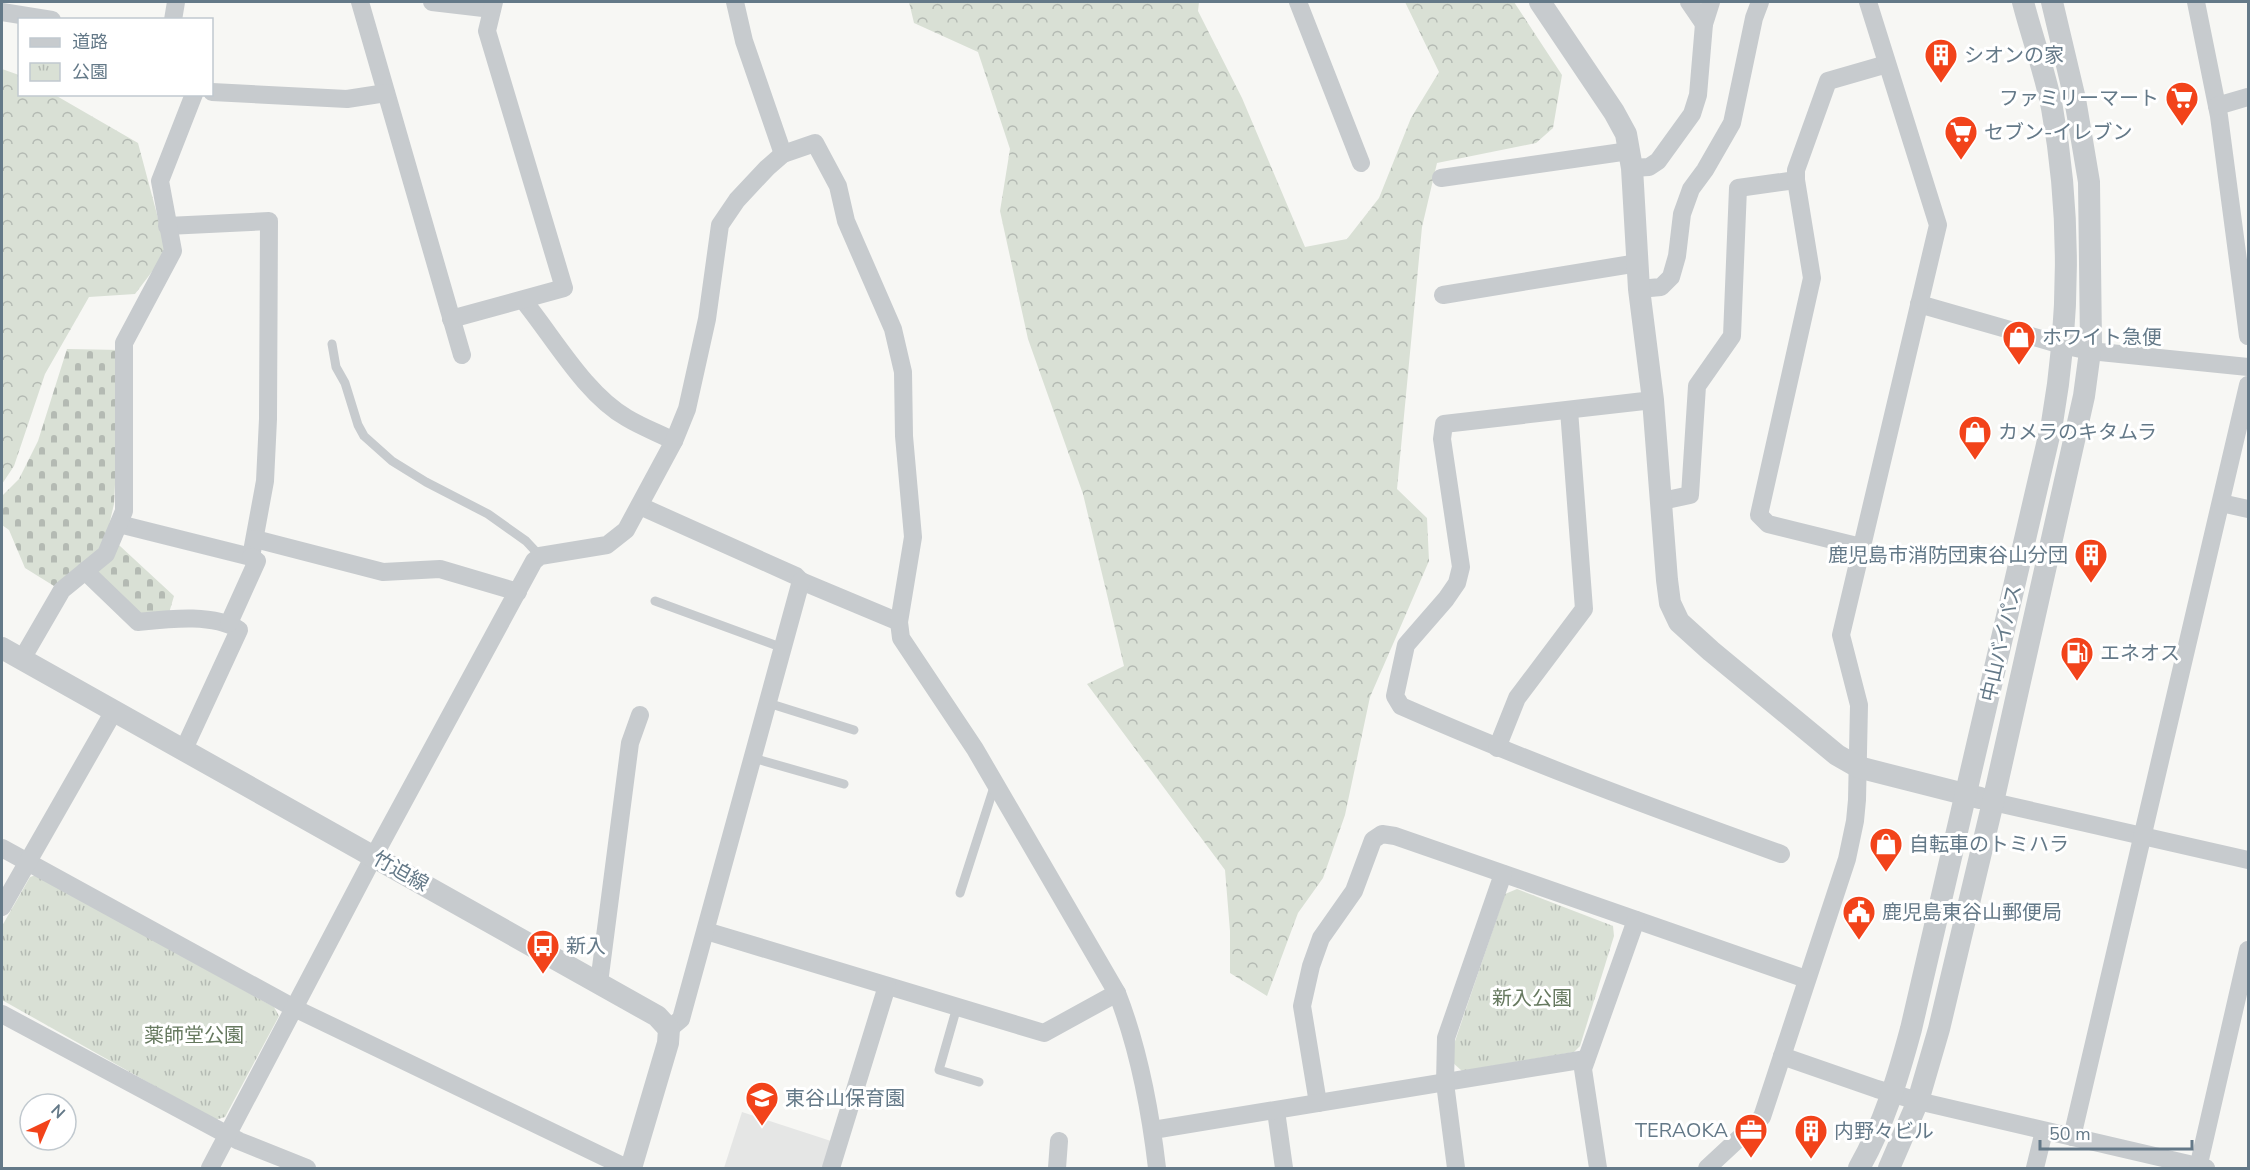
<svg xmlns="http://www.w3.org/2000/svg" width="2250" height="1170" viewBox="0 0 2250 1170" font-family="'Nunito Sans','Noto Sans JP',sans-serif">
	<style>
		.built { fill: #e5e6e5 }
		.forest { fill: url(#forest-crowns) }
		.cemetery { fill: url(#cemetery-stones) }
		.park { fill: url(#park-tufts) }
		.lines { fill: none; stroke-linecap: round; stroke-linejoin: round }
		.service { stroke: #c7cbce; stroke-width: 9 }
		.minor { stroke: #c7cbce; stroke-width: 18 }
		.tertiary { stroke: #c7cbce; stroke-width: 22 }
		.labels { text-anchor: middle; stroke-width: 6; stroke-linejoin: round; paint-order: stroke }
		.poi-label { font-size: 20px; fill: #647988; stroke: #fff; text-anchor: start }
		.street-label { font-size: 20px; fill: #647988; stroke: #fff }
		.park-label { font-size: 20px; fill: #66795f; stroke: #fff }
	</style>
	<defs>
		<pattern id="forest-crowns" width="20" height="18" patternUnits="userSpaceOnUse" patternTransform="scale(1.5)"><rect width="20" height="18" fill="#d9e0d5"/><path d="M2 6a3 3 0 1 1 6 0M12 15a3 3 0 1 1 6 0" fill="none" stroke="#b4bab3"/></pattern>
		<pattern id="cemetery-stones" width="16" height="16" patternUnits="userSpaceOnUse" patternTransform="scale(1.5)"><rect width="16" height="16" fill="#d9e0d5"/><path d="M2 7V4a2 2 0 0 1 4 0v3zM10 15v-3a2 2 0 0 1 4 0v3z" fill="#b4bab3"/></pattern>
		<pattern id="park-tufts" width="24" height="20" patternUnits="userSpaceOnUse" patternTransform="scale(1.5)"><rect width="24" height="20" fill="#d9e0d5"/><path d="M3 7l-1-3M5 7V3M7 7l1-3M15 17l-1-3M17 17v-4M19 17l1-3" fill="none" stroke="#b4bab3"/></pattern>
	</defs>
	<rect width="100%" height="100%" fill="#f7f7f4"/>
	<path class="built" d="M742,1112L831,1141L823,1168H724Z"/>
	<g class="forest">
		<path d="M909,2H1199L1198,11L1242,98L1305,247L1347,239L1379,198L1411,118L1439,72L1405,2H1514L1562,75L1553,128L1536,143L1437,163L1422,227L1397,489L1427,518L1429,561L1370,697L1345,815L1323,878L1298,913L1267,996L1230,973V931L1225,870L1087,684L1124,666L1083,494L1028,339L1000,211L1010,149L978,52L914,23Z"/>
		<path d="M2,69L19,75L20,94L55,95L138,143L167,252L135,294L89,297L45,374L14,466L2,484Z"/>
	</g>
	<path class="cemetery" d="M67,349L122,350L114,504L107,534L174,596L169,613L140,617L82,565L54,586L25,568L9,530L2,525V496L19,479L38,441Z"/>
	<g class="park">
		<path d="M36,875L274,1007L279,1016L225,1117L215,1120L2,1000V926L30,877Z"/>
		<path d="M1517,889L1613,926L1614,936L1580,1046L1574,1052L1462,1071L1452,1062V1050L1505,894Z"/>
	</g>
	<g class="lines">
		<g class="service">
			<path d="M332,344L336,367L345,383L358,425L364,436L392,461L426,482L488,514L526,541L540,556"/>
			<path d="M655,601L783,648"/>
			<path d="M768,703L854,730"/>
			<path d="M753,758L844,784"/>
			<path d="M960,893L995,784"/>
			<path d="M957,1007L939,1070L979,1082"/>
		</g>
		<g class="minor">
			<path d="M360,2L462,355"/>
			<path d="M432,2L492,9"/>
			<path d="M735,2L744,41L783,154"/>
			<path d="M1298,2L1361,163"/>
			<path d="M1689,2L1704,24"/>
			<path d="M2196,2L2219,116L2248,336"/>
			<path d="M2,12L52,20"/>
			<path d="M173,20L176,2"/>
			<path d="M212,92L347,99L386,93"/>
			<path d="M2217,106L2248,97"/>
			<path d="M1632,168L1649,167L1658,161L1692,114L1698,95L1704,24L1711,2"/>
			<path d="M1441,178L1629,151"/>
			<path d="M1639,289L1661,287L1671,277L1677,256L1682,214L1691,189L1705,170L1732,123L1754,18L1760,2"/>
			<path d="M1443,295L1638,263"/>
			<path d="M523,300C554,338 585,394 627,418C642,427 658,433 674,441"/>
			<path d="M1919,304L2062,345L2090,351L2248,367"/>
			<path d="M451,319L564,288L487,31L494,2"/>
			<path d="M1653,400L1444,424L1442,439L1461,567L1457,583L1446,599L1406,645L1395,696L1401,706C1526,761 1653,808 1781,854"/>
			<path d="M1662,501L1690,495L1697,386L1732,336L1738,188L1796,180"/>
			<path d="M2221,503L2248,509"/>
			<path d="M640,506L796,576L801,581L899,622"/>
			<path d="M119,524L251,557L265,481L268,419L269,221L167,226"/>
			<path d="M255,539L383,572L440,569L518,592"/>
			<path d="M1861,547L1768,524L1759,515L1812,278L1796,180V170L1828,81L1887,64"/>
			<path d="M85,571L138,622C167,619 214,613 239,630L184,749"/>
			<path d="M229,623L257,561L251,557"/>
			<path d="M22,659L62,590L106,554L124,511V343L173,251L160,181L194,94"/>
			<path d="M1497,748L1517,698L1584,609L1569,410"/>
			<path d="M1993,802L2248,860"/>
			<path d="M2,848L294,1008L627,1168"/>
			<path d="M2,907L114,711"/>
			<path d="M706,931L1044,1033L1117,993"/>
			<path d="M599,983L630,743L640,715"/>
			<path d="M2,1014L239,1141L307,1168"/>
			<path d="M669,1029L681,1019L801,581"/>
			<path d="M1782,1056L1877,1089L1918,1101L2206,1168"/>
			<path d="M1318,1103L1302,1006L1311,966L1321,938L1354,891L1373,840L1382,834L1395,836L1806,979"/>
			<path d="M1276,1111L1284,1168"/>
			<path d="M1153,1130L1586,1059"/>
			<path d="M2072,1137L2248,385"/>
			<path d="M210,1168L374,856L534,561L540,556L607,545L626,530L674,441L687,409L707,319L720,225L737,200L767,168L783,154L815,143L838,186L846,221L893,329L903,372L904,436L913,537L899,622L901,638L975,749L1117,993C1139,1049 1150,1108 1157,1168"/>
			<path d="M831,1168L887,986"/>
			<path d="M1057,1168L1059,1141"/>
			<path d="M1456,1168L1445,1083L1446,1038L1503,874"/>
			<path d="M1598,1168L1583,1069L1636,920"/>
			<path d="M1707,1168L1762,1117L1847,859L1855,821L1857,800L1859,705L1841,635L1938,225L1868,2"/>
			<path d="M2035,1168L2044,1131"/>
			<path d="M2198,1168L2248,950"/>
		</g>
		<g class="tertiary">
			<path d="M1540,2L1614,112L1626,134L1632,168L1639,289L1653,400L1667,580L1670,603L1679,622L1711,651L1837,755L1858,767L1980,798"/>
			<path d="M2,648L657,1016L669,1029L668,1043L631,1168"/>
			<path d="M1859,1168C1884,1124 1898,1077 1911,1029L2052,423C2070,321 2071,211 2052,108C2045,72 2032,37 2023,2"/>
			<path d="M1889,1168L1918,1101L1939,1029L1993,802L2084,396L2091,344L2089,182L2075,99L2052,2"/>
		</g>
	</g>
	<defs>
		<g id="building-pin" transform="scale(1.725)"><path d="M0 17L-7.5 6A9.5 9.5 0 1 1 7.5 6Z" fill="#f2431a" stroke="#fff"/><path d="M-4-6H4V6H1V3H-1V6H-4ZM-2.5-4.3h1.7v1.8h-1.7ZM.8-4.3h1.7v1.8H.8ZM-2.5-1h1.7V.8h-1.7ZM.8-1h1.7V.8H.8Z" fill="#fff"/></g>
		<g id="supermarket-pin" transform="scale(1.725)"><path d="M0 17L-7.5 6A9.5 9.5 0 1 1 7.5 6Z" fill="#f2431a" stroke="#fff"/><path d="M-6-5.5h2.5l.6 2H6L4.5 2H-2.5L-4.4-4H-6ZM-1.5 3.2a1.3 1.3 0 1 0 .1 0ZM3 3.2a1.3 1.3 0 1 0 .1 0Z" fill="#fff"/></g>
		<g id="shop-pin" transform="scale(1.725)"><path d="M0 17L-7.5 6A9.5 9.5 0 1 1 7.5 6Z" fill="#f2431a" stroke="#fff"/><path d="M-5-2.5h2.3a2.7 3.5 0 0 1 5.4 0H5L5.5 6h-11ZM-1.5-2.5h3a1.5 2.3 0 0 0-3 0Z" fill="#fff"/></g>
		<g id="fuel-pin" transform="scale(1.725)"><path d="M0 17L-7.5 6A9.5 9.5 0 1 1 7.5 6Z" fill="#f2431a" stroke="#fff"/><path d="M-5.5-6h7V0h2V4h1.3V-2.5L3-4.5l.8-.8L6-3V5H2.5V1h-1V6h-7ZM-4.2-4.7v3.2H.2V-4.7Z" fill="#fff"/></g>
		<g id="civic-pin" transform="scale(1.725)"><path d="M0 17L-7.5 6A9.5 9.5 0 1 1 7.5 6Z" fill="#f2431a" stroke="#fff"/><path d="M-.6-6.5H3V-4.5H.6V-3L4-1V1h2V6H-6V1h2V-1L-.6-3ZM-1.2 2.5V6h2.4V2.5Z" fill="#fff"/></g>
		<g id="bus-pin" transform="scale(1.725)"><path d="M0 17L-7.5 6A9.5 9.5 0 1 1 7.5 6Z" fill="#f2431a" stroke="#fff"/><path d="M-5-6H5V4H4V6H2V4H-2V6H-4V4H-5ZM-3.5-4V0h7V-4ZM-3.5 1.2v1.5H-2V1.2ZM2 1.2v1.5H3.5V1.2Z" fill="#fff"/></g>
		<g id="school-pin" transform="scale(1.725)"><path d="M0 17L-7.5 6A9.5 9.5 0 1 1 7.5 6Z" fill="#f2431a" stroke="#fff"/><path d="M0-5L7-2L0 1L-7-2ZM-4 1L0 2.5L4 1V4Q0 6-4 4Z" fill="#fff"/></g>
		<g id="office-pin" transform="scale(1.725)"><path d="M0 17L-7.5 6A9.5 9.5 0 1 1 7.5 6Z" fill="#f2431a" stroke="#fff"/><path d="M-6-3h4V-5.5h4V-3h4V5H-6ZM-1-4.5V-3h2v-1.5ZM-6 0V1H6V0Z" fill="#fff"/></g>
	</defs>
	<g fill-rule="evenodd">
		<use href="#building-pin" x="1941" y="55"/>
		<use href="#supermarket-pin" x="2182" y="98"/>
		<use href="#supermarket-pin" x="1961" y="132"/>
		<use href="#shop-pin" x="2019" y="337"/>
		<use href="#shop-pin" x="1975" y="432"/>
		<use href="#building-pin" x="2091" y="555"/>
		<use href="#fuel-pin" x="2077" y="653"/>
		<use href="#shop-pin" x="1886" y="844"/>
		<use href="#civic-pin" x="1859" y="912"/>
		<use href="#bus-pin" x="543" y="946"/>
		<use href="#school-pin" x="762" y="1098"/>
		<use href="#office-pin" x="1751" y="1130"/>
		<use href="#building-pin" x="1811" y="1131"/>
	</g>
	<g class="labels">
		<g class="poi-label">
			<text x="1964" y="62">シオンの家</text>
			<text x="2159" y="105" text-anchor="end">ファミリーマート</text>
			<text x="1984" y="139">セブン-イレブン</text>
			<text x="2042" y="344">ホワイト急便</text>
			<text x="1998" y="439">カメラのキタムラ</text>
			<text x="2068" y="562" text-anchor="end">鹿児島市消防団東谷山分団</text>
			<text x="2100" y="660">エネオス</text>
			<text x="1909" y="851">自転車のトミハラ</text>
			<text x="1882" y="919">鹿児島東谷山郵便局</text>
			<text x="566" y="953">新入</text>
			<text x="785" y="1105">東谷山保育園</text>
			<text x="1728" y="1137" text-anchor="end">TERAOKA</text>
			<text x="1834" y="1138">内野々ビル</text>
		</g>
		<g class="street-label">
			<text transform="translate(2001 643) rotate(-77)" y="7">中山バイパス</text>
			<text transform="translate(401 871) rotate(29)" y="7">竹迫線</text>
		</g>
		<g class="park-label">
			<text x="1532" y="1005">新入公園</text>
			<text x="194" y="1042">薬師堂公園</text>
		</g>
	</g>
	<rect width="2250" height="1170" fill="none" stroke="#647988" stroke-width="6"/>
	<rect x="18" y="18" width="195" height="78" fill="#ffffff" stroke="#c1c9cf" stroke-width="1.5"/>
	<rect x="30" y="38" width="30" height="9" fill="#c7cbce" stroke="#c1c9cf" stroke-width="1.5"/>
	<text x="72" y="48" font-size="18" fill="#647988">道路</text>
	<rect x="30" y="63" width="30" height="18" fill="url(#park-tufts)" stroke="#c1c9cf" stroke-width="1.5"/>
	<text x="72" y="78" font-size="18" fill="#647988">公園</text>
	<g transform="translate(48 1122) rotate(44)"><circle r="28" fill="#ffffff" stroke="#c1c9cf" stroke-width="1.5"/>
	<path d="M0-4.5L10 22L0 15L-10 22Z" fill="#f2431a"/>
	<text y="-9" font-size="16" font-weight="bold" text-anchor="middle" fill="#647988">N</text>
	</g>
	<path d="M2040 1140v9h152v-9" fill="none" stroke="#647988" stroke-width="3"/>
	<text x="2049" y="1140" font-size="18" fill="#647988" stroke="#ffffff" stroke-width="4.5" paint-order="stroke">50 m</text>
</svg>
